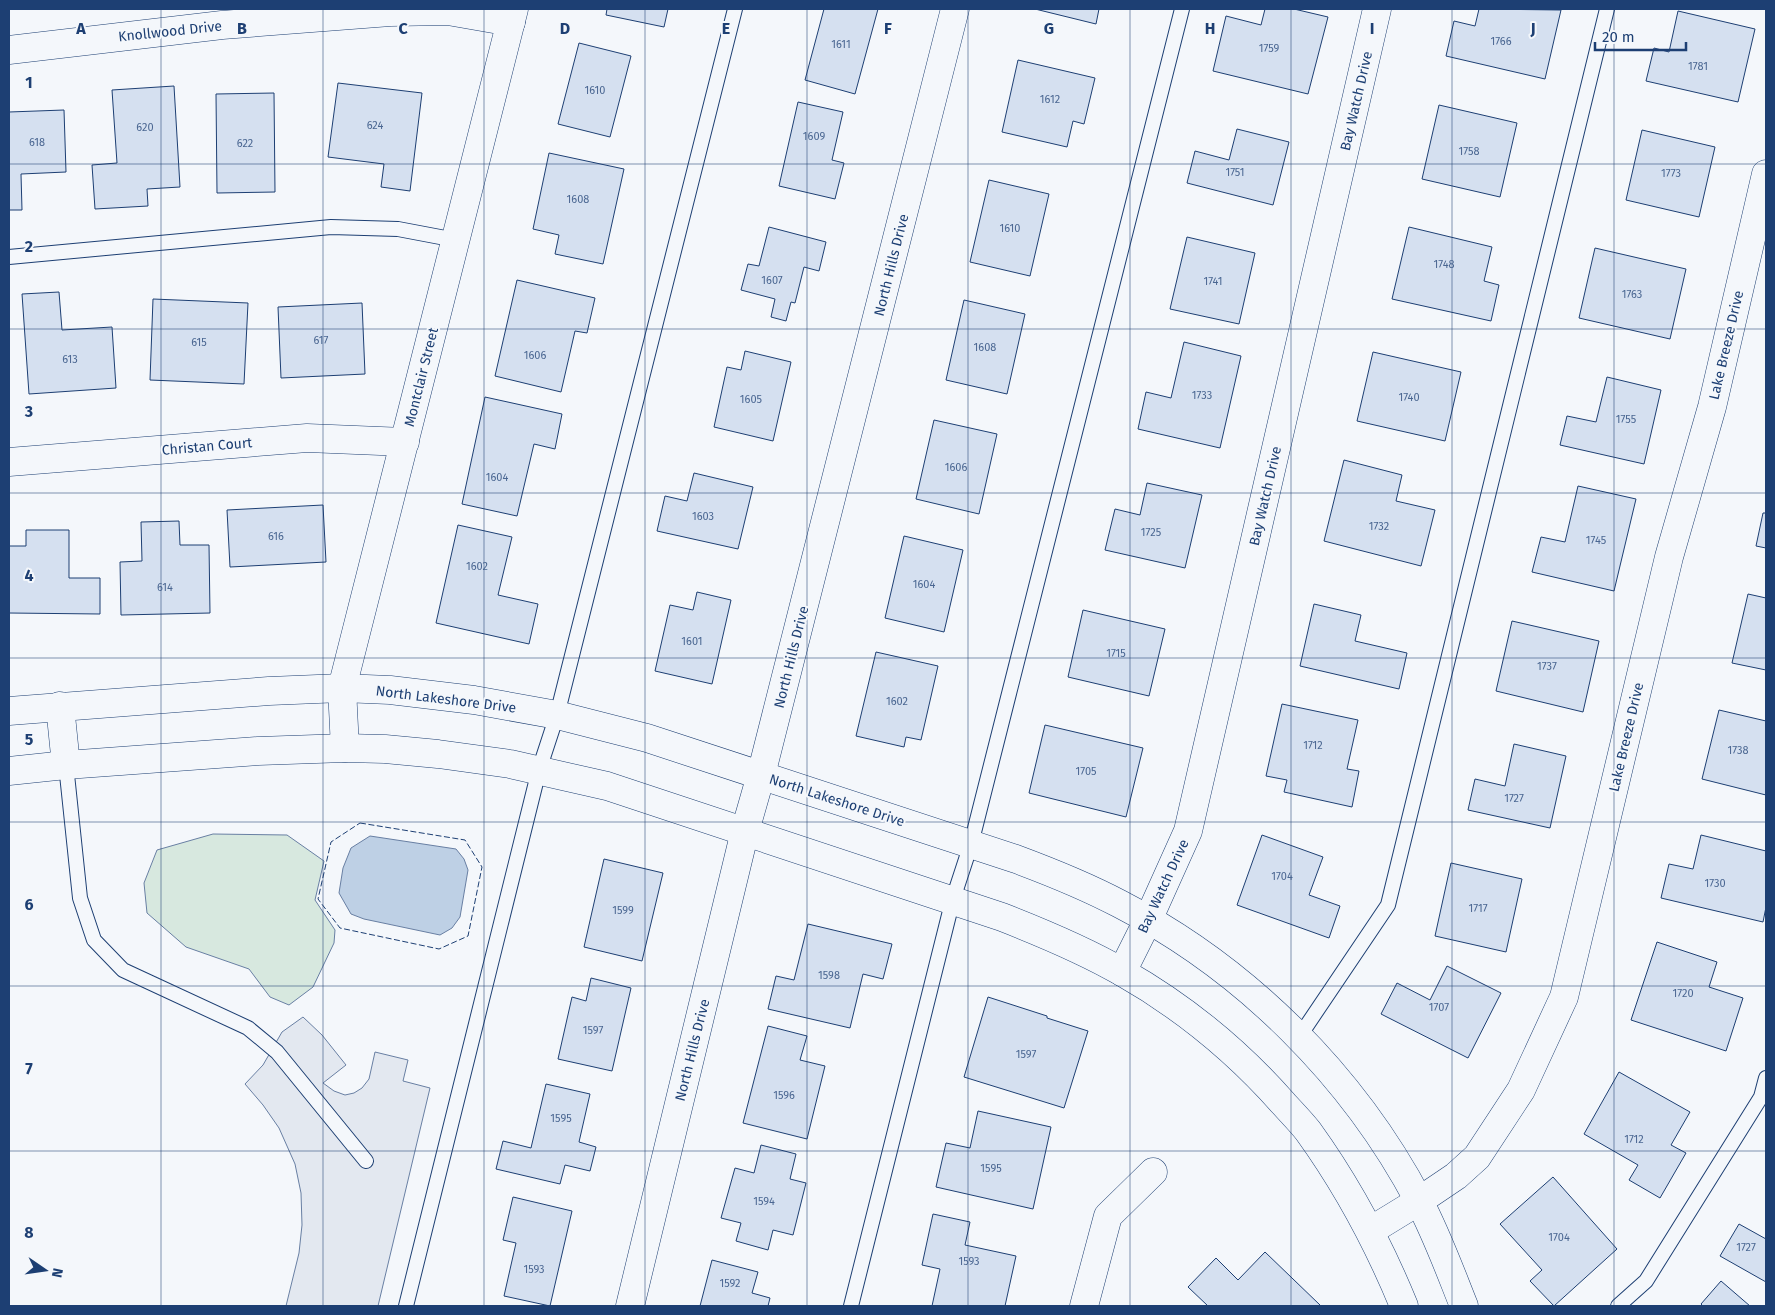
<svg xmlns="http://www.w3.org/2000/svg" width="1775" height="1315" viewBox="0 0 1775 1315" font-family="'Fira Sans',sans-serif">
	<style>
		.green { fill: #d7e8df; stroke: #687fa3 }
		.parking { fill: #e3e8f0; stroke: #687fa3 }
		.water { fill: #bed0e5; stroke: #687fa3 }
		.building { fill: #d5e0f0; stroke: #1d3f73 }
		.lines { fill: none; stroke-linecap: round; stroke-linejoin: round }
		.lane-casing { stroke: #1d3f73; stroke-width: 16 }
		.street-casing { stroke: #1d3f73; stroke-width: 29 }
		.secondary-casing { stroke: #1d3f73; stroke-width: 29 }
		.lane { stroke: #f4f7fb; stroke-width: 14 }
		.street { stroke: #f4f7fb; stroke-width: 28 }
		.secondary { stroke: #f4f7fb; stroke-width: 28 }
		.fence { stroke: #1d3f73; stroke-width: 1; stroke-dasharray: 6 2.5; stroke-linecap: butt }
		.grid { fill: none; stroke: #1d3f73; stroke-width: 1; stroke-opacity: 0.55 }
		.labels { text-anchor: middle; stroke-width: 4; stroke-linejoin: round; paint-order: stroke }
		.number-label { font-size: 11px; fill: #4b6792 }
		.street-label { font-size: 14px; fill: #1d3f73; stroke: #f4f7fb }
		.grid-label { font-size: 16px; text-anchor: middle; font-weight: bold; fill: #1d3f73; stroke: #f4f7fb; stroke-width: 4; stroke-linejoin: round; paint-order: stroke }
	</style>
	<rect width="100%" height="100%" fill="#f4f7fb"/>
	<path class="green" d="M213,834L287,835L324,861L315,900L335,930L334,943L313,987L289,1005L270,997L249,969L186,947L147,913L144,883L157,850Z"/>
	<path class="parking" d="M303,1017L322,1035L346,1065L323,1083L334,1091L345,1095L354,1093L362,1088L369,1079L375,1052L408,1060L403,1081L430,1088L378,1306H286L299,1253L302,1225L301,1193L295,1164L279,1128L263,1105L245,1084L263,1065L282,1032Z"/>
	<path class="water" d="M370,836L456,849L464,859L468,870L460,917L452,928L440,935L364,919L351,914L339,893L343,868L351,848Z"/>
	<g class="building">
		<path d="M607,9H668L664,27L606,15Z"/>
		<path d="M824,9H878L855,94L805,80Z"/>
		<path d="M1035,9H1099L1096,24Z"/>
		<path d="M1265,9H1294L1328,17L1308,94L1213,71L1226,16L1261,25Z"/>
		<path d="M1479,9L1561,10L1545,79L1446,56L1454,21L1475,26Z"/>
		<path d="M1678,11L1755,29L1738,102L1646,81L1654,48L1669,52Z"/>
		<path d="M579,43L631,56L610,137L558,124Z"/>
		<path d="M1018,60L1095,78L1084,124L1073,121L1067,147L1002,132Z"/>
		<path d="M338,83L422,93L410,191L381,187L384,164L328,157Z"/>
		<path d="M174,86L180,187L147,189L148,206L95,209L92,165L117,163L112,90Z"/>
		<path d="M274,93L275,192L217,193L216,94Z"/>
		<path d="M798,102L843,112L832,160L844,163L835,199L779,186Z"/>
		<path d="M1439,105L1517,123L1500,197L1422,179Z"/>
		<path d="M64,110L66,172L21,174L22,210H9V112Z"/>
		<path d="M1237,129L1289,142L1273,205L1187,183L1195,151L1229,160Z"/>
		<path d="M1642,130L1715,147L1699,217L1626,200Z"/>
		<path d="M549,153L624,169L603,264L555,254L559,235L533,229Z"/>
		<path d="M989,180L1049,194L1030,276L970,262Z"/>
		<path d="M769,227L826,242L819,271L804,267L795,303L791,302L786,321L771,317L775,299L741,290L748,264L759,266Z"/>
		<path d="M1409,227L1492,247L1484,281L1499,285L1491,321L1392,299Z"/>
		<path d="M1187,237L1255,253L1239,324L1170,309Z"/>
		<path d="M1595,248L1686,269L1670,339L1579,318Z"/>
		<path d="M517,280L595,298L587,333L575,331L561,392L495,376Z"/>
		<path d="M59,292L62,330L112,327L116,388L29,394L22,294Z"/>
		<path d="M153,299L248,303L244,384L150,380Z"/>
		<path d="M964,300L1025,314L1007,394L946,380Z"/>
		<path d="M362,303L365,374L281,378L278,307Z"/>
		<path d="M1184,342L1241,356L1220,448L1138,429L1146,392L1171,398Z"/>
		<path d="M745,351L791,362L773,441L714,427L727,367L741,370Z"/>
		<path d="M1373,352L1461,372L1445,441L1357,421Z"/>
		<path d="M1607,377L1661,390L1644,464L1560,445L1567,416L1596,422Z"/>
		<path d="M485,397L562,414L555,449L534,444L517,516L462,504Z"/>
		<path d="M934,420L997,434L979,514L916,499Z"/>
		<path d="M1344,460L1402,475L1396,501L1435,510L1421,566L1324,541Z"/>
		<path d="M694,473L753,487L738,549L657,531L665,496L687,501Z"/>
		<path d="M1147,483L1202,495L1185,568L1105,550L1115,509L1140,515Z"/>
		<path d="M1578,486L1636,499L1614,591L1532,572L1541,537L1565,542Z"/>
		<path d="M323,505L326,562L230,567L227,510Z"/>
		<path d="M1763,513H1766V548L1756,546Z"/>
		<path d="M179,521L180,545H209L210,613L121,615L120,562L142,561L141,522Z"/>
		<path d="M458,525L512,537L498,595L538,604L529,644L436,623Z"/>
		<path d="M26,530H69V578H100V614L9,613V546H26Z"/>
		<path d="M904,536L963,550L944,632L885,618Z"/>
		<path d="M697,592L731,600L712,684L655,671L670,605L693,610Z"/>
		<path d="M1748,594L1766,598V670L1732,663Z"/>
		<path d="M1314,604L1361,615L1355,641L1407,653L1399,689L1300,666Z"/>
		<path d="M1083,610L1165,629L1149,696L1068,677Z"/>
		<path d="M1512,621L1599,641L1583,712L1496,691Z"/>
		<path d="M876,652L938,666L921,740L906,737L904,747L856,736Z"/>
		<path d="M1282,704L1358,720L1347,769L1359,771L1352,807L1284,792L1287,780L1266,776Z"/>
		<path d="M1719,710L1766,721V795L1702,779Z"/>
		<path d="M1045,725L1143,748L1126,817L1029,793Z"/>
		<path d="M1514,744L1566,756L1550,828L1468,810L1475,779L1505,786Z"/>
		<path d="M1262,835L1323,857L1309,895L1340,906L1329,938L1237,905Z"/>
		<path d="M1701,835L1766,851V907L1763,922L1661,898L1669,864L1693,869Z"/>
		<path d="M604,859L663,873L642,961L584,947Z"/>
		<path d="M1451,863L1522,879L1506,952L1435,936Z"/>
		<path d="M808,924L892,944L883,979L863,974L850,1028L768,1009L776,976L794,980Z"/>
		<path d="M1657,942L1717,962L1709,987L1743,998L1726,1051L1631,1020Z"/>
		<path d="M1447,966L1501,993L1468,1058L1381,1014L1397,983L1430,1000Z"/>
		<path d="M591,978L631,988L612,1071L558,1059L572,997L586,1001Z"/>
		<path d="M988,997L1047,1016V1018L1088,1031L1064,1108L964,1077Z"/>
		<path d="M768,1026L807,1036L800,1060L825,1066L807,1139L743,1123Z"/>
		<path d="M1619,1072L1690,1112L1671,1145L1686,1153L1660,1198L1629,1180L1638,1165L1584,1134Z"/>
		<path d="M546,1084L590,1094L579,1142L596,1147L590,1171L565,1165L560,1184L496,1169L503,1141L531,1148Z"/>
		<path d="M978,1111L1051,1127L1033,1209L936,1187L946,1143L970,1148Z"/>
		<path d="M761,1145L796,1154L790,1179L806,1183L793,1235L773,1230L768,1250L736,1241L741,1223L721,1218L735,1168L754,1173Z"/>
		<path d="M1553,1177L1617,1249L1554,1306L1530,1281L1542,1270L1500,1224Z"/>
		<path d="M513,1197L572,1211L550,1306L504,1296L516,1243L503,1240Z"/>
		<path d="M933,1214L970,1222L965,1245L1016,1256L1005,1306H932L940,1269L922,1265Z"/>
		<path d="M1739,1224L1766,1239V1282L1720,1256Z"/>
		<path d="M1265,1252L1320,1305L1319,1306H1208L1188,1287L1216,1258L1238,1280Z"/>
		<path d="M712,1260L758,1272L752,1293L770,1298L768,1306H700Z"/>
		<path d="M1721,1281L1750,1306H1703L1701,1304Z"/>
	</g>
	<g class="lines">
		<g class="lane-casing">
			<g id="lane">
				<path d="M9,257L331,227L398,229L456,240"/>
				<path d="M66,765L80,898L94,940L123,970L248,1028L277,1052L366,1161"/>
				<path d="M1299,1037L1388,905L1607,9"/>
				<path d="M406,1306L539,770L557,715L735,9"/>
				<path d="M851,1306L953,899L971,844L1182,9"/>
				<path d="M1618,1306L1646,1281L1761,1097L1766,1078"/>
			</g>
		</g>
		<g class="street-casing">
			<g id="street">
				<path d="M9,50L222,25L390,12L448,11L511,22"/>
				<path d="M9,462L307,438L405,442"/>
				<path d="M345,748L342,688L514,9"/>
				<path d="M1122,972L1148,920L1188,831L1377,9"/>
				<path d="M1370,1231L1419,1201L1456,1176L1477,1157L1521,1090L1564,997L1669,557L1712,407L1766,174"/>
				<path d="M630,1306L745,831L761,775L955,9"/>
				<path d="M1084,1306L1108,1216L1153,1172"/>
			</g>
		</g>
		<g class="secondary-casing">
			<g id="secondary">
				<path d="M60,706L66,765"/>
				<path d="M9,711L269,691L342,688L390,690L474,700L557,715L647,738L1016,859C1051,872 1086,886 1120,904C1246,969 1353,1076 1419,1201C1437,1235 1450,1271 1464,1306"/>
				<path d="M9,771L66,765L258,751L345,748L385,749L438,754L510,764L607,786L1002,917C1043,933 1084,950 1122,972C1182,1006 1237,1051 1283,1103C1291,1112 1300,1121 1308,1131C1347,1185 1379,1245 1404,1306"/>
			</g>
		</g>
		<use href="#lane" class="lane"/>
		<use href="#street" class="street"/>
		<use href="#secondary" class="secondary"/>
		<path class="fence" d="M360,823L465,840L482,867L468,936L439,949L340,928L318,899L331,842Z"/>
	</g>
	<path class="grid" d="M161,9V1306M323,9V1306M484,9V1306M645,9V1306M807,9V1306M968,9V1306M1130,9V1306M1291,9V1306M1452,9V1306M1614,9V1306M9,164H1766M9,329H1766M9,493H1766M9,658H1766M9,822H1766M9,986H1766M9,1151H1766"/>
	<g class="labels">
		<g class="number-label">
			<text x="1501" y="45">1766</text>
			<text x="841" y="48">1611</text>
			<text x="1269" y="52">1759</text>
			<text x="1698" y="70">1781</text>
			<text x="595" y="94">1610</text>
			<text x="1050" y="103">1612</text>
			<text x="375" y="129">624</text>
			<text x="145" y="131">620</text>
			<text x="814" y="140">1609</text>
			<text x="37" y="146">618</text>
			<text x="245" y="147">622</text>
			<text x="1469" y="155">1758</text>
			<text x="1235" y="176">1751</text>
			<text x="1671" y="177">1773</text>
			<text x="578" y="203">1608</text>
			<text x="1010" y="232">1610</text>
			<text x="1444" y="268">1748</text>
			<text x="772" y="284">1607</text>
			<text x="1213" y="285">1741</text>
			<text x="1632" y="298">1763</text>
			<text x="321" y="344">617</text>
			<text x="199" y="346">615</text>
			<text x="985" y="351">1608</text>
			<text x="535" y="359">1606</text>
			<text x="70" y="363">613</text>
			<text x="1202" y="399">1733</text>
			<text x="1409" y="401">1740</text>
			<text x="751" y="403">1605</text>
			<text x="1626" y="423">1755</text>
			<text x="956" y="471">1606</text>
			<text x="497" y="481">1604</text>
			<text x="703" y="520">1603</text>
			<text x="1379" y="530">1732</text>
			<text x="1151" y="536">1725</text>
			<text x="276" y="540">616</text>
			<text x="1596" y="544">1745</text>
			<text x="477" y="570">1602</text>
			<text x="924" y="588">1604</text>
			<text x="165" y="591">614</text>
			<text x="692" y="645">1601</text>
			<text x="1116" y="657">1715</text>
			<text x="1547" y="670">1737</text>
			<text x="897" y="705">1602</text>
			<text x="1313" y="749">1712</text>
			<text x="1738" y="754">1738</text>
			<text x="1086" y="775">1705</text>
			<text x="1514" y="802">1727</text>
			<text x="1282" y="880">1704</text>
			<text x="1715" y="887">1730</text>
			<text x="1478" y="912">1717</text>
			<text x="623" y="914">1599</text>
			<text x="829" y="979">1598</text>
			<text x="1683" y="997">1720</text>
			<text x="1439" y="1011">1707</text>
			<text x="593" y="1034">1597</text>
			<text x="1026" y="1058">1597</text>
			<text x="784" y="1099">1596</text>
			<text x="561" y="1122">1595</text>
			<text x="1634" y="1143">1712</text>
			<text x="991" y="1172">1595</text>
			<text x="764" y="1205">1594</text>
			<text x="1559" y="1241">1704</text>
			<text x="1746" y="1251">1727</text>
			<text x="969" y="1265">1593</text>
			<text x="534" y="1273">1593</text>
			<text x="730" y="1287">1592</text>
		</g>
		<g class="street-label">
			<text transform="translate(170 31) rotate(-6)" y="5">Knollwood Drive</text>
			<text transform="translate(1356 101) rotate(-77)" y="5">Bay Watch Drive</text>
			<text transform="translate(891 265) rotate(-76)" y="5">North Hills Drive</text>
			<text transform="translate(1726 345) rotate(-77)" y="5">Lake Breeze Drive</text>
			<text transform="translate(421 377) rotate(-76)" y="5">Montclair Street</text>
			<text transform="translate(207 446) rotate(-5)" y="5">Christan Court</text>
			<text transform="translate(1265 496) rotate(-77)" y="5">Bay Watch Drive</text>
			<text transform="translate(791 657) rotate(-76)" y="5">North Hills Drive</text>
			<text transform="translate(446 699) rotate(7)" y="5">North Lakeshore Drive</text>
			<text transform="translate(1626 737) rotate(-77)" y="5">Lake Breeze Drive</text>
			<text transform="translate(837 800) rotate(18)" y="5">North Lakeshore Drive</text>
			<text transform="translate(1163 886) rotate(-65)" y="5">Bay Watch Drive</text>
			<text transform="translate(692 1050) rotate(-76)" y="5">North Hills Drive</text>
		</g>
	</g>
	<g class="grid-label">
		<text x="81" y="34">A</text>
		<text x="242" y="34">B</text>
		<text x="403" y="34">C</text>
		<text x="565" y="34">D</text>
		<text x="726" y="34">E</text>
		<text x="888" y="34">F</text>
		<text x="1049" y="34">G</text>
		<text x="1210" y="34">H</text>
		<text x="1372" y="34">I</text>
		<text x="1533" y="34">J</text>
		<text x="29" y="88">1</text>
		<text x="29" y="252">2</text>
		<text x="29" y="417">3</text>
		<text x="29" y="581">4</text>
		<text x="29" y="745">5</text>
		<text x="29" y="910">6</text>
		<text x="29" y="1074">7</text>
		<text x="29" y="1238">8</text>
	</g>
	<rect width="1775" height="1315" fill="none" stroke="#1d3f73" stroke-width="20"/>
	<g transform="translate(45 1270) rotate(103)" stroke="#f4f7fb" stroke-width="4" paint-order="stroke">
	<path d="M0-4L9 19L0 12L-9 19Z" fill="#1d3f73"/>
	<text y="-8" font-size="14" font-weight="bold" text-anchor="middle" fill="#1d3f73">N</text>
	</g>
	<path d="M1595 42v8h91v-8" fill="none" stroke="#1d3f73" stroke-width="2.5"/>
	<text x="1602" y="42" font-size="15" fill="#1d3f73" stroke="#f4f7fb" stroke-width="4" paint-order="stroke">20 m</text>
</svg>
